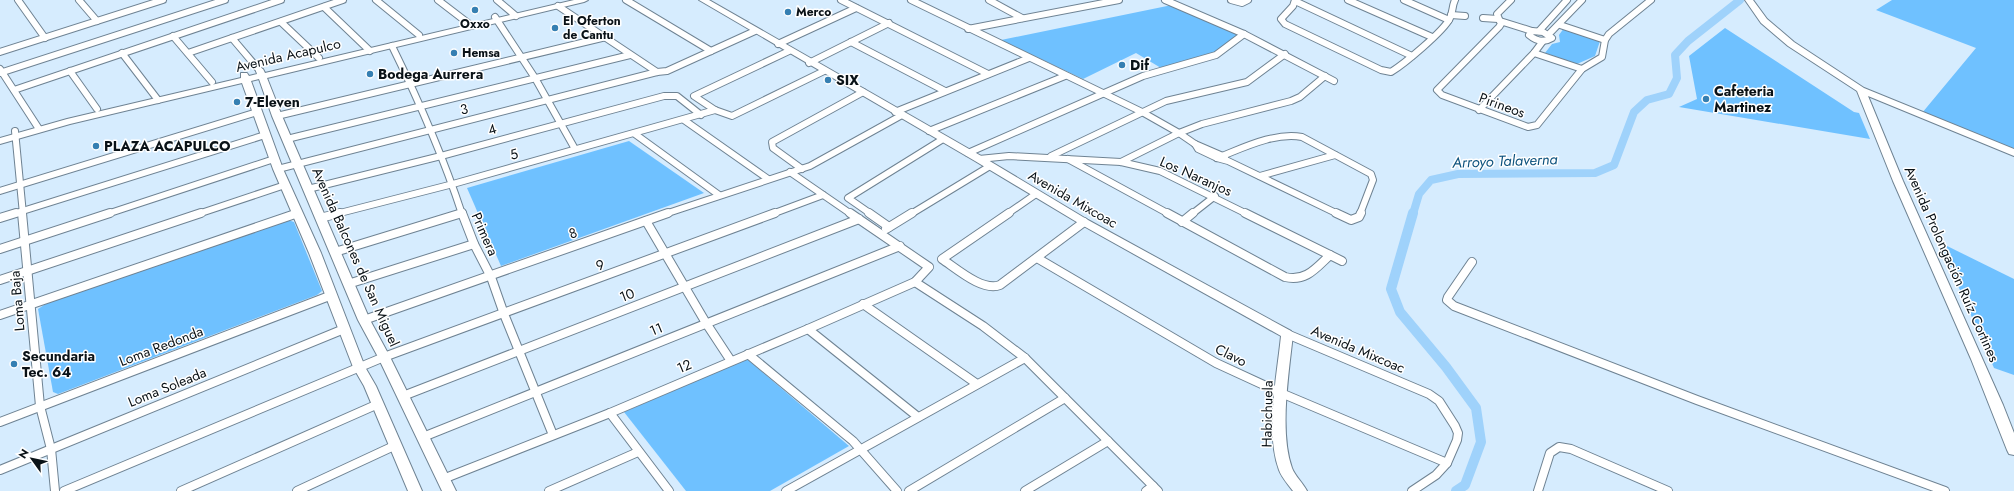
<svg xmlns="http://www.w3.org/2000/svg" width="2014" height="491" viewBox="0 0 2014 491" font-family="Jost,sans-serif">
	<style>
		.green { fill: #6fc1ff }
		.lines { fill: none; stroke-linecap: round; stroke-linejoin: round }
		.canal-far1 { stroke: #9fd2fb; stroke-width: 8 }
		.canal { stroke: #9fd2fb; stroke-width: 10 }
		.street-far1-casing { stroke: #6f8393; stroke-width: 8 }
		.street-casing { stroke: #6f8393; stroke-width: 10 }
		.secondary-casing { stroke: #6f8393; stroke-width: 2 }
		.street-far1 { stroke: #fff; stroke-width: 6 }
		.street { stroke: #fff; stroke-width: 8 }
		.secondary { fill: #fff; fill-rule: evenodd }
		.poi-dot { fill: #357fb2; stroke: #fff; stroke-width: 1.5 }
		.labels { text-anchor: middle; stroke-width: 3; stroke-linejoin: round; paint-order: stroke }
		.far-poi-label { font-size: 12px; font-weight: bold; fill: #0a1217; stroke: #fff; text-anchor: start }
		.street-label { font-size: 14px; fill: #0a1217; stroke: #fff }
		.poi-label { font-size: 14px; font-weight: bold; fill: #0a1217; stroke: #fff; text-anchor: start }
		.water-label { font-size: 15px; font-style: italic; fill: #0e537e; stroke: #fff }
	</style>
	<rect width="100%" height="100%" fill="#d6ecfe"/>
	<g class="green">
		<path d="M1892,0H2014V149L1922,113L1976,48L1876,10Z"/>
		<path d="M1172,5L1240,34L1216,54L1161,68L1136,53L1083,79L1001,40Z"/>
		<path d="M1564,28L1600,41L1595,56L1577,64L1545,53L1552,44L1560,42L1559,35Z"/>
		<path d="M1725,28L1854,112L1859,113L1870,139L1679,107L1697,99L1689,56Z"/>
		<path d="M629,141L704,193L501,266L467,188Z"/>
		<path d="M288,220L294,222L322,291L317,295L58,394L53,392L38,309L47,303Z"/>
		<path d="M1939,242L2014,279V375L1994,368Z"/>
		<path d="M747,359L849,446L770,491H686L624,412Z"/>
	</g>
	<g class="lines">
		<path class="canal-far1" d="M1413,214L1419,194L1431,180L1458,174L1595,173L1614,165L1634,112L1647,100L1669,94L1677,78L1675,55L1688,41L1740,0"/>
		<path class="canal" d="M1413,213L1391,289L1400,312L1446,367L1476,408L1481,442L1465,485L1456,491"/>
		<g class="street-far1-casing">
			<g id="street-far1">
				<path d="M18,0L45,38"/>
				<path d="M79,0L97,21"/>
				<path d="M376,0L419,35"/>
				<path d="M438,0L468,23"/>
				<path d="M497,0L516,16"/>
				<path d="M626,0L711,51"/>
				<path d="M841,0L988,74"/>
				<path d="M911,0L1142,112L1179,133L1195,144L1198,149L1217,158"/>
				<path d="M989,0L1022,18"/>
				<path d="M1165,0L1244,34L1334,81"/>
				<path d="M1231,0L1242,3L1248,0"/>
				<path d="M1295,0L1293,6L1281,19L1285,24L1381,70L1391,72C1404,64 1444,31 1450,18C1453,12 1452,6 1455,0"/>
				<path d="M1348,0L1432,37"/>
				<path d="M1404,0L1449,20"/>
				<path d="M1511,0L1497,14L1501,24L1499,27L1437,90L1442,95L1528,127L1537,125L1582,69L1602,57L1605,40L1609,34L1651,0"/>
				<path d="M1295,1L1412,56"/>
				<path d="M558,6L657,72"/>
				<path d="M324,7L370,51"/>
				<path d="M1451,15L1465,16"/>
				<path d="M495,17L535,78L575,149"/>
				<path d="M1483,18L1498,19"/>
				<path d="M1500,21L1532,31"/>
				<path d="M281,22L319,58"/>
				<path d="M1560,25L1605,40"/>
				<path d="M968,29L1119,0"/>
				<path d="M1532,31L1543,32L1552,38C1544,43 1536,41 1529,35Z"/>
				<path d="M1539,31L1567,0"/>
				<path d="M1549,34L1582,0"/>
				<path d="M173,36L212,82"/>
				<path d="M232,38L260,71"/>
				<path d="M851,42L945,91"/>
				<path d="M778,44L856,8"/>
				<path d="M392,46C419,101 443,156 462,214"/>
				<path d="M789,51L694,96L715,110L732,116L824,71"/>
				<path d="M0,52L163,0"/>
				<path d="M122,53L158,100"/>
				<path d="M188,53L343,0"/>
				<path d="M1534,53L1582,69"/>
				<path d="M809,63L889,23"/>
				<path d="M0,69L39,129"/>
				<path d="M70,71L97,109"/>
				<path d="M0,73L225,0"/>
				<path d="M14,90L281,0"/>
				<path d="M1479,110L1534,53L1543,41"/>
				<path d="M895,112L1029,58"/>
				<path d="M277,116L606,37"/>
				<path d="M684,120L768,179"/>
				<path d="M15,131L23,214"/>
				<path d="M929,131L1065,76"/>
				<path d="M635,134L719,195"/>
				<path d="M287,139L630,55"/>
				<path d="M1195,144L1225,157"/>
				<path d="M968,153L1143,76L1216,55L1244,34"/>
				<path d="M1051,156L1166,101L1247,82L1285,54"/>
				<path d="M1217,158L1228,161L1338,214"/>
				<path d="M1217,158C1243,148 1274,132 1302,137L1371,174L1373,180L1360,214"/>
				<path d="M979,159L1009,156L1121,162L1160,171L1247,214"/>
				<path d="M1068,159L1169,214"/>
				<path d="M1121,162L1179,133L1202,124L1291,101L1300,97L1325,76"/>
				<path d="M278,169L657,72L667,71L755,31"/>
				<path d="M802,169L773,148L772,142L863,92"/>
				<path d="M790,172L851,214"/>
				<path d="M1260,176L1335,155"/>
				<path d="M308,189L441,156L664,96H677L701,115"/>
				<path d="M0,191L257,112"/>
				<path d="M13,214L265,135"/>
				<path d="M107,214L274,159"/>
				<path d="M198,214L285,185"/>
				<path d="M295,214L298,213"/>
				<path d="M336,214L453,184L715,110"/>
				<path d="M459,214L462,213"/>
				<path d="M665,214L810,166L902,115"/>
				<path d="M772,214L823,195"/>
				<path d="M871,214L848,198L943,139"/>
				<path d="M911,214L990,166"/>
				<path d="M1007,214L1036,194"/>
				<path d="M1192,214L1215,196"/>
			</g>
		</g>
		<g class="street-casing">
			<g id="street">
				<path d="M22,213L40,406L51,449L55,491"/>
				<path d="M462,213L474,244L491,277L504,314L553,435"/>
				<path d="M869,213L889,227"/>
				<path d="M1009,213L942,259C957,269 983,292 1000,285L1084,222"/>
				<path d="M1167,213L1285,277C1306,282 1316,268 1330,255"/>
				<path d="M1245,213L1342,261"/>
				<path d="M1336,213L1351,220L1359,217L1361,213"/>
				<path d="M0,218L16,213"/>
				<path d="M320,218L340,213"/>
				<path d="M646,221L706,323L731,361"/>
				<path d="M1182,222L1193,213"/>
				<path d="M886,229L912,213"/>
				<path d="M0,249L110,213"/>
				<path d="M335,252L462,213"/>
				<path d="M1037,258L1216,363L1281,393L1447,463"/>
				<path d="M1472,262L1448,297L1447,300L1454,306L1697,400L1945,491"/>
				<path d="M0,280L201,213"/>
				<path d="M915,282L983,326L1025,358L1158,491"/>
				<path d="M348,284L474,244"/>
				<path d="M863,304L977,384"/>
				<path d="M0,315L298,213"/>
				<path d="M364,320L668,213"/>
				<path d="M808,329L918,417"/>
				<path d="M1287,334L1429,394L1439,401L1455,426L1458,433L1457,440L1447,463L1436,475L1412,491"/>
				<path d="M748,354L853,441L897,491"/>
				<path d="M403,396L859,219"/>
				<path d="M610,413L669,491"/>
				<path d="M0,422L332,295"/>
				<path d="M423,437L900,246"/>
				<path d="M0,470L344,329"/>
				<path d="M443,479L610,413L808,329L915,282L929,267L850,213"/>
				<path d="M64,491L384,357L775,213"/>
				<path d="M181,491L378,404"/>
				<path d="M297,491L396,445"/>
				<path d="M549,491L638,452"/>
				<path d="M786,491L1025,358"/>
				<path d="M909,491L1065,398"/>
				<path d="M1025,491L1108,441"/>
				<path d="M1146,491L1153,486"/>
				<path d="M1538,491L1550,453L1559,447L1571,449L1668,491"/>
			</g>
		</g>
		<g class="secondary-casing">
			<g id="secondary">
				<path d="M574,0H588L584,2L267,78L282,116L370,320L390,357L456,491H442L378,357L358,320L272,116L259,79L251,81L283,169L321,253L365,367L376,386L422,491H408L364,386L353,367L309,253L273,169L242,83L70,124L0,144V138L67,119L241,78V73H247L249,76L257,74L256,71L260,68L263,69L265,73Z"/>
				<path d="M699,0H709L983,157L1088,220L1291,331L1293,334C1289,372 1279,432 1292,468C1295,476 1303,483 1307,491H1293C1288,484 1282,478 1279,470C1265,432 1277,376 1281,336L1080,224L975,161Z"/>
				<path d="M1745,0H1753L1767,19L1794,42L1864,88L2014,149V156L1868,96L1903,181L2003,405L2014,433V455L2009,454L2007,450L1971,359L1893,181L1857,91L1788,46L1761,23Z"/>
			</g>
		</g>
		<use href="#street-far1" class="street-far1"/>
		<use href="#street" class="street"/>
		<use href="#secondary" class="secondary"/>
	</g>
	<g class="poi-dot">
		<circle cx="475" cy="10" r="4"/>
		<circle cx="788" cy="12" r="4"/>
		<circle cx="555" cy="28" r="4"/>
		<circle cx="454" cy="53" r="4"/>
		<circle cx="1122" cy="65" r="4"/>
		<circle cx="370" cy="74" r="4"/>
		<circle cx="828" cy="80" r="4"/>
		<circle cx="1706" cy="99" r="4"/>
		<circle cx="237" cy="102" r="4"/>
		<circle cx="96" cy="146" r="4"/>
		<circle cx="14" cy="364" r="4"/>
	</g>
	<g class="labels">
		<g class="far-poi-label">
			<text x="796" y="16">Merco</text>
			<text x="563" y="25">El Oferton<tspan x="563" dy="14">de Cantu</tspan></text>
			<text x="475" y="28" text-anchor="middle">Oxxo</text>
			<text x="462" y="57">Hemsa</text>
		</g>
		<g class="street-label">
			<text transform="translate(288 55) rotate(-13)" y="5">Avenida Acapulco</text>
			<text transform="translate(1502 105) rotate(20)" y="5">Pirineos</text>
			<text transform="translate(464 109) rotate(-14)" y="5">3</text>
			<text transform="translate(492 129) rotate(-16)" y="5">4</text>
			<text transform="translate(514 154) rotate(-16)" y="5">5</text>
			<text transform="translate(1196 176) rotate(24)" y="5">Los Naranjos</text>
			<text transform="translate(1073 199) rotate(30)" y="5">Avenida Mixcoac</text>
			<text transform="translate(573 233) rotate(-20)" y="5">8</text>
			<text transform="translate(485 234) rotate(66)" y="5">Primera</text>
			<text transform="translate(356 257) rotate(66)" y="5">Avenida Balcones de San Miguel</text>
			<text transform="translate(1952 264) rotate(66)" y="5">Avenida Prolongación Ruíz Cortines</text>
			<text transform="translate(600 265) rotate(-20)" y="5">9</text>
			<text transform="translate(627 295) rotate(-21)" y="5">10</text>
			<text transform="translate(17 301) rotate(-95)" y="5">Loma Baja</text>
			<text transform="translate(656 329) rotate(-22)" y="5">11</text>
			<text transform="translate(161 346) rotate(-21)" y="5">Loma Redonda</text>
			<text transform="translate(1358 349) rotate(23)" y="5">Avenida Mixcoac</text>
			<text transform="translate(1231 355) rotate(26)" y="5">Clavo</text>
			<text transform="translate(684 366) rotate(-23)" y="5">12</text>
			<text transform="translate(167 387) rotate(-22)" y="5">Loma Soleada</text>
			<text transform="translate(1267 414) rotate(-89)" y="5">Habichuela</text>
		</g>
		<g class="poi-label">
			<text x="1130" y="70">Dif</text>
			<text x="378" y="79">Bodega Aurrera</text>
			<text x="836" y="85">SIX</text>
			<text x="1714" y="96">Cafeteria<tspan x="1714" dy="16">Martinez</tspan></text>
			<text x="245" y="107">7-Eleven</text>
			<text x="104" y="151">PLAZA ACAPULCO</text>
			<text x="22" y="361">Secundaria<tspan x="22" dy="16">Tec. 64</tspan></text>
		</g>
		<g class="water-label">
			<text transform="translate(1505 161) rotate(-2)" y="5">Arroyo Talaverna</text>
		</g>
	</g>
	<g transform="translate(32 459) rotate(303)" stroke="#ffffff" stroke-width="3" paint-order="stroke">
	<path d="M0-3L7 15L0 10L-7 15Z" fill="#0a1217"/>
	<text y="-6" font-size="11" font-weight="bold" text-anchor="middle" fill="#0a1217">N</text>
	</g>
</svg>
